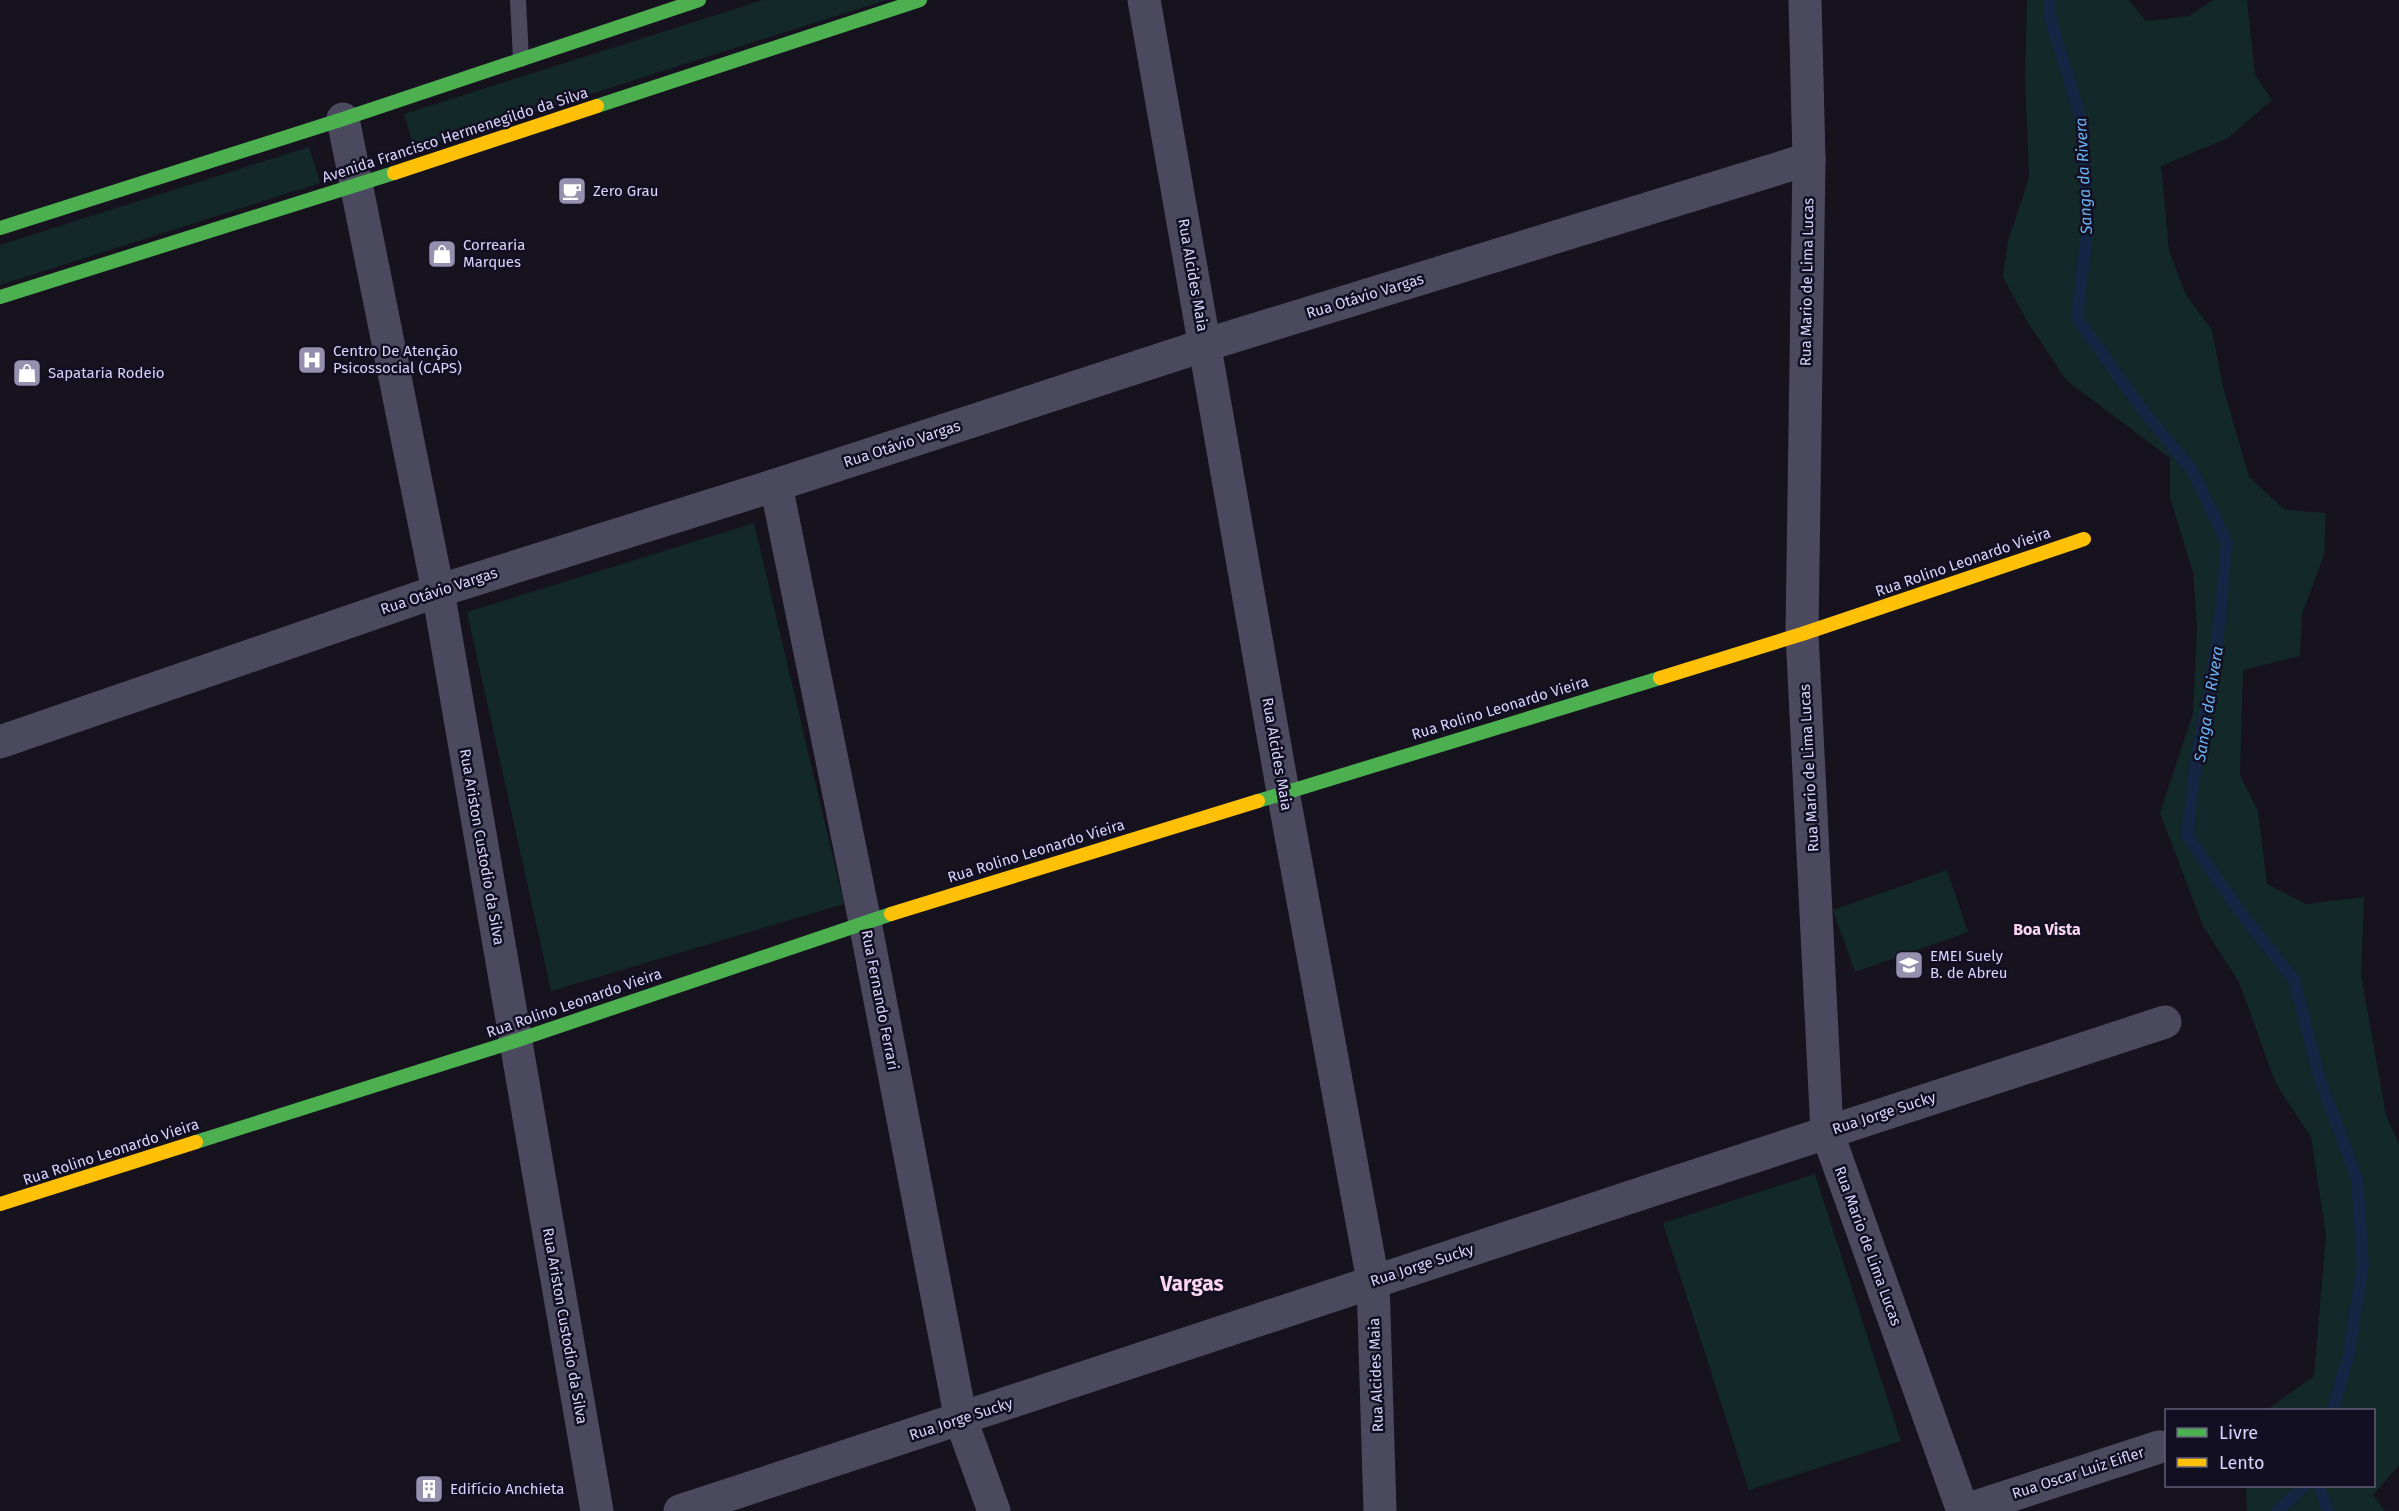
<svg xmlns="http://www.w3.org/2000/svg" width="2399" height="1511" viewBox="0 0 2399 1511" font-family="'Fira Sans',sans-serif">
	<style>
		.green { fill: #132828 }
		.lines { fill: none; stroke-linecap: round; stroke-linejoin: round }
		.stream { stroke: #142644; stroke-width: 12 }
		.lane { stroke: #4b495e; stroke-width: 16 }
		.street { stroke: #4b495e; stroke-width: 33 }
		.fast { stroke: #4caf50; stroke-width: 14 }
		.slow { stroke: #ffc107; stroke-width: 14 }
		.labels { text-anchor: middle; stroke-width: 5; stroke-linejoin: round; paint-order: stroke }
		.street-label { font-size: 15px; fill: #d8d4fc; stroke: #130f22 }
		.poi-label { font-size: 15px; fill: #d8d4fc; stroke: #130f22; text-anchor: start }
		.water-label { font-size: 16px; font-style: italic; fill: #6ab3f3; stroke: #130f22 }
		.neighbourhood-label { font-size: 16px; font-weight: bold; fill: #fcd5ee; stroke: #130f22 }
		.district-label { font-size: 21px; font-weight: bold; fill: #fcd5ee; stroke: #130f22 }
	</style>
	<rect width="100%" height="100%" fill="#16131e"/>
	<g class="green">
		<path d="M763,0H886L415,150L404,114Z"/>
		<path d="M2027,0H2129L2146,21L2189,16L2213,0H2247L2255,75L2272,100L2228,138L2161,166L2169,251L2186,295L2212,330L2223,387L2249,477L2285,510L2326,513L2324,555L2302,614L2300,656L2243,670L2240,775L2258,811L2267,884L2306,904L2364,897L2361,975L2386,1115L2399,1144V1465L2373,1495L2385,1511H2247L2246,1486H2374V1410H2260L2271,1407L2314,1376L2326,1235L2311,1137L2276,1084L2239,982L2203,926L2160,813L2193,714L2197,626L2193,572L2170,497V458L2066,380L2027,321L2003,277L2008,241L2029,178L2025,78Z"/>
		<path d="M309,147L320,183L0,285V245Z"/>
		<path d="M754,523L844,904L551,991L467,612Z"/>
		<path d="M1947,870L1968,932L1855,972L1833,910Z"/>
		<path d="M1815,1174L1901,1441L1749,1490L1663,1223Z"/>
	</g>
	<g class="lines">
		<g class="stream">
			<path d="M2050,0V17L2082,122L2088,226L2077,318L2141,408L2192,470L2227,543L2217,646L2197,756L2187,835L2238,909L2294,980L2320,1079L2357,1179L2363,1264L2349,1354L2333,1410"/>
			<path d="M2319,1486L2328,1511"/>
			<path d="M2278,1511L2304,1486"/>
		</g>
		<path class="lane" d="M518,0L521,59"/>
		<g class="street">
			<path d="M1144,0L1283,792L1373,1281L1380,1511"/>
			<path d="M1805,0L1809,159L1802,634L1827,1132L1963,1511"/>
			<path d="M343,119L438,591L597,1511"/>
			<path d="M776,485L865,922L961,1420L994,1511"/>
			<path d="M0,742L438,591L776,485L1205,345L1809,159"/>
			<path d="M680,1511C1176,1350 1669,1182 2165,1022"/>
			<path d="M1963,1511L2159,1447"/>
		</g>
		<g class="fast">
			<path d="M597,106L920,0"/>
			<path d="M0,228L343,119L699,0"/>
			<path d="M0,297L394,173"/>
			<path d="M1258,801L1660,678"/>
			<path d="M196,1142L515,1041L891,914"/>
		</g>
		<g class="slow">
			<path d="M394,173L597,106"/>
			<path d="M1660,678L1802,634L2084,539"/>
			<path d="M891,914L1258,801"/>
			<path d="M0,1204L196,1142"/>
		</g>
	</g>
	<defs>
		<g id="cafe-square" transform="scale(1.5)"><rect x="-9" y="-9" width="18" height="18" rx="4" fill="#9490ae" stroke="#130f22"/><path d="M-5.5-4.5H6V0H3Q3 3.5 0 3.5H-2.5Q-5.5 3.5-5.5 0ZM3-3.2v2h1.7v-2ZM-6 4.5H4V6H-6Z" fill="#fff"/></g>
		<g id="shop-square" transform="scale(1.5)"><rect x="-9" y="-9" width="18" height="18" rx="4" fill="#9490ae" stroke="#130f22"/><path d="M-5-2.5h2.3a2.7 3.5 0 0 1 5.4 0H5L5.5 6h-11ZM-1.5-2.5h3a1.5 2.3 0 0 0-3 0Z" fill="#fff"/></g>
		<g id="hospital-square" transform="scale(1.5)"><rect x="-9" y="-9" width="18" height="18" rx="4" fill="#9490ae" stroke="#130f22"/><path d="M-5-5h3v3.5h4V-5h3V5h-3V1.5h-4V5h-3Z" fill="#fff"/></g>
		<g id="school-square" transform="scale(1.5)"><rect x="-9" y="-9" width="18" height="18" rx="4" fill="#9490ae" stroke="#130f22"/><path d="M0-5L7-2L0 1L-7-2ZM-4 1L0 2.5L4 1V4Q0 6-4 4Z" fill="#fff"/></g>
		<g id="building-square" transform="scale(1.5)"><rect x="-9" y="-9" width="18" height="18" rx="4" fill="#9490ae" stroke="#130f22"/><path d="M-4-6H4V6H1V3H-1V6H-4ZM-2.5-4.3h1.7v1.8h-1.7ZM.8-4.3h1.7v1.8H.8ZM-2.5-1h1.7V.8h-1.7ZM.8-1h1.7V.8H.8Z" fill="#fff"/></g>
	</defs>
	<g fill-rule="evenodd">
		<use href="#cafe-square" x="572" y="191"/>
		<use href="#shop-square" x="442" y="254"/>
		<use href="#hospital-square" x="312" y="360"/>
		<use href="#shop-square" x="27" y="373"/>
		<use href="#school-square" x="1909" y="965"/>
		<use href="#building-square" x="429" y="1489"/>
	</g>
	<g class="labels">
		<g class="street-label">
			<text transform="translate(455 135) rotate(-18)" y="5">Avenida Francisco Hermenegildo da Silva</text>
			<text transform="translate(1193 275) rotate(80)" y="5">Rua Alcides Maia</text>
			<text transform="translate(1807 282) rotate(-89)" y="5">Rua Mario de Lima Lucas</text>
			<text transform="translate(1365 296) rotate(-17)" y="5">Rua Otávio Vargas</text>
			<text transform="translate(902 444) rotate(-18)" y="5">Rua Otávio Vargas</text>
			<text transform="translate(1963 562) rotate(-19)" y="5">Rua Rolino Leonardo Vieira</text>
			<text transform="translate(439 591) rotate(-18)" y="5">Rua Otávio Vargas</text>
			<text transform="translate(1500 708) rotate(-17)" y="5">Rua Rolino Leonardo Vieira</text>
			<text transform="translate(1277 754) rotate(80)" y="5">Rua Alcides Maia</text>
			<text transform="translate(1809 768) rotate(-93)" y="5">Rua Mario de Lima Lucas</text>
			<text transform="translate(482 847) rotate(80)" y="5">Rua Ariston Custodio da Silva</text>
			<text transform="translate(1036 851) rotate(-17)" y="5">Rua Rolino Leonardo Vieira</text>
			<text transform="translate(880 1000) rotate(79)" y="5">Rua Fernando Ferrari</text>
			<text transform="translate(574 1003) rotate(-19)" y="5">Rua Rolino Leonardo Vieira</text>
			<text transform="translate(1884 1113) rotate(-18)" y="5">Rua Jorge Sucky</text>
			<text transform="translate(111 1152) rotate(-18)" y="5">Rua Rolino Leonardo Vieira</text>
			<text transform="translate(1868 1246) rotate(70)" y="5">Rua Mario de Lima Lucas</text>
			<text transform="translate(1422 1265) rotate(-18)" y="5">Rua Jorge Sucky</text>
			<text transform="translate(565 1326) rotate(80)" y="5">Rua Ariston Custodio da Silva</text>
			<text transform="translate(1376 1375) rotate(-92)" y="5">Rua Alcides Maia</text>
			<text transform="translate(961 1419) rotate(-18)" y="5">Rua Jorge Sucky</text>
			<text transform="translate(2078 1473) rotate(-18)" y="5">Rua Oscar Luiz Eifler</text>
		</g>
		<g class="poi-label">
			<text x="593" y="196">Zero Grau</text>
			<text x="463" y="250">Correaria<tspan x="463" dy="17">Marques</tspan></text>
			<text x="333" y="356">Centro De Atenção<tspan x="333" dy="17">Psicossocial (CAPS)</tspan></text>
			<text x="48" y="378">Sapataria Rodeio</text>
			<text x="1930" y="961">EMEI Suely<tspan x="1930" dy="17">B. de Abreu</tspan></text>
			<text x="450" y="1494">Edifício Anchieta</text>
		</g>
		<g class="water-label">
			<text transform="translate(2083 176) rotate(-93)" y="6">Sanga da Rivera</text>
			<text transform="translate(2208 704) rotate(-81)" y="6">Sanga da Rivera</text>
		</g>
		<g class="neighbourhood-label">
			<text x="2047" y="935">Boa Vista</text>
		</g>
		<g class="district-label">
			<text x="1192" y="1291">Vargas</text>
		</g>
	</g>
	<rect x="2165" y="1409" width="210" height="78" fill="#130f22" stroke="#625e79" stroke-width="1.5"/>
	<rect x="2177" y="1428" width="30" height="9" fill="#4caf50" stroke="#625e79" stroke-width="1.5"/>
	<text x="2219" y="1439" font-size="18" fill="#d8d4fc">Livre</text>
	<rect x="2177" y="1458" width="30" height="9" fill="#ffc107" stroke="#625e79" stroke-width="1.5"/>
	<text x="2219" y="1469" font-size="18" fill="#d8d4fc">Lento</text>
</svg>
